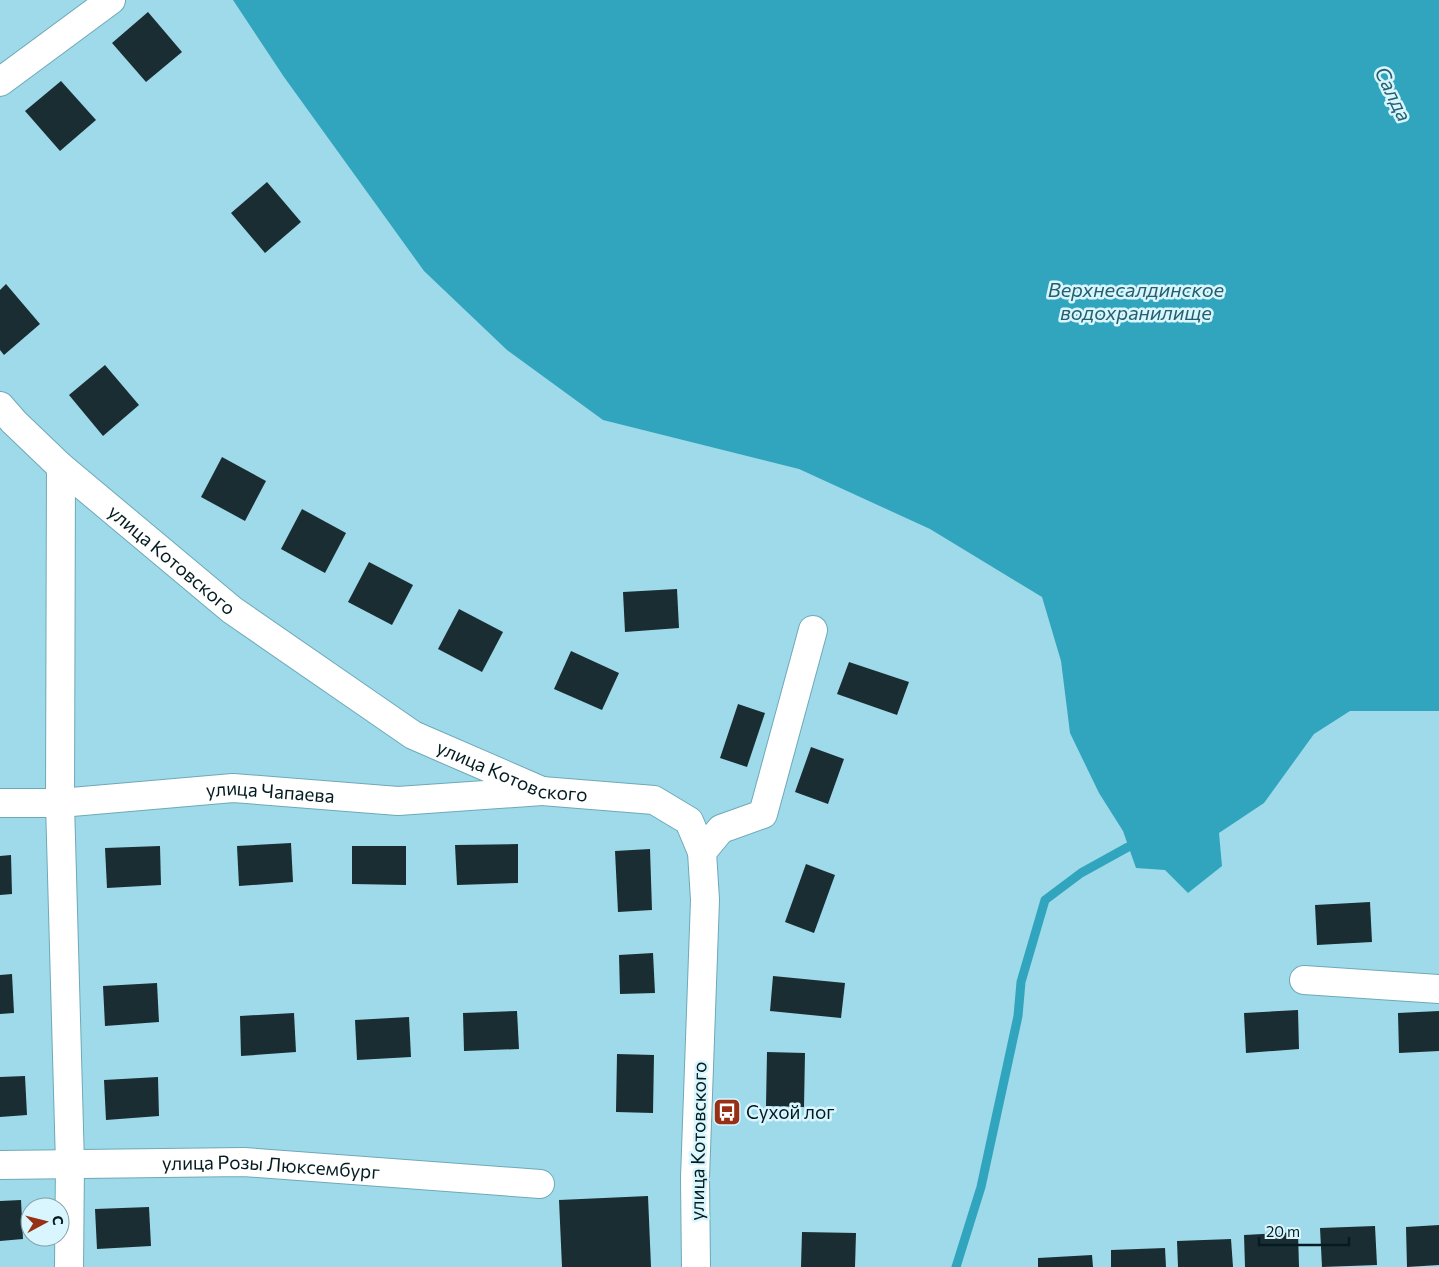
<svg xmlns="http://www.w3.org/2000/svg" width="1439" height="1267" viewBox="0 0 1439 1267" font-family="Commissioner,sans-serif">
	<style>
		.water { fill: #32a5be }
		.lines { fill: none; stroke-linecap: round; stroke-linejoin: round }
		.stream { stroke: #32a5be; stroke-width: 9 }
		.building { fill: #1a2d32 }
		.minor-casing { stroke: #6ea9b8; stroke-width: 30 }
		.tertiary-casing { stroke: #6ea9b8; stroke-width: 30 }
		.minor { stroke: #fff; stroke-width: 28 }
		.tertiary { stroke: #fff; stroke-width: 28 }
		.labels { text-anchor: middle; stroke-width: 5; stroke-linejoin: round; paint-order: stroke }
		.street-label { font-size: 19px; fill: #041c21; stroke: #d9f6fe }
		.poi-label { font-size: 19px; fill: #041c21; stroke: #d9f6fe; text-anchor: start }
		.water-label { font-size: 20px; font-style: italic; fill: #24606e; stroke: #d9f6fe }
	</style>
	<rect width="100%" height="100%" fill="#9fdaea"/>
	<path class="water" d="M233,0H1439V711H1350L1314,734L1264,803L1219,833L1222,866L1188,893L1165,870L1136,868L1123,831L1099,793L1070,733L1061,661L1042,597L930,529L799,469L603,420L507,350L424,271L284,77Z"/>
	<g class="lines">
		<path class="stream" d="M956,1267L981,1187L1018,1016L1021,982L1045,900L1081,873L1128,847"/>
	</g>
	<g class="building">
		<path d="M148,12L182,52L146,82L112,43Z"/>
		<path d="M61,81L96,120L60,151L25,111Z"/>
		<path d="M267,182L301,222L265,253L231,213Z"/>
		<path d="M6,284L40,324L4,355L0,350V290Z"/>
		<path d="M105,365L139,405L103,436L69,395Z"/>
		<path d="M222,457L266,481L245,521L201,497Z"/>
		<path d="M302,509L346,533L325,573L281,549Z"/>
		<path d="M369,562L413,585L392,625L348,602Z"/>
		<path d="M677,589L679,628L625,632L623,592Z"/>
		<path d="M459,609L503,632L482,672L438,649Z"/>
		<path d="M571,651L619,673L602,710L554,689Z"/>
		<path d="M849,662L909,682L897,715L837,694Z"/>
		<path d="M738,704L765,713L747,767L720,758Z"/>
		<path d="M811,747L844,759L828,804L795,792Z"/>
		<path d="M291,843L293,882L239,886L237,846Z"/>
		<path d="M518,844V883L457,885L455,845Z"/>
		<path d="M160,846L161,885L107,888L105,848Z"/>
		<path d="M352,846H406V885L352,884Z"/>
		<path d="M650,849L652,910L618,912L615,851Z"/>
		<path d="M11,855L12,894L0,895V856Z"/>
		<path d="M806,864L835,875L814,933L785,922Z"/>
		<path d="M1370,902L1372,942L1317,945L1315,905Z"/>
		<path d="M653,953L655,993L620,994L619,955Z"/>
		<path d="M12,974L14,1013L0,1014V975Z"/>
		<path d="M773,976L845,983L841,1018L770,1011Z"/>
		<path d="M157,983L159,1022L105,1026L103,986Z"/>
		<path d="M1298,1010L1299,1049L1246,1053L1244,1013Z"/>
		<path d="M517,1011L519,1049L464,1051L463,1013Z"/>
		<path d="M1439,1011V1051L1399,1053L1398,1013Z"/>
		<path d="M294,1013L296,1052L241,1056L240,1016Z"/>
		<path d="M409,1017L411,1057L357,1060L355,1020Z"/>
		<path d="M767,1052L805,1053L804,1107L766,1106Z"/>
		<path d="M617,1054L654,1055L653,1113L616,1112Z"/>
		<path d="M25,1076L27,1115L0,1117V1077Z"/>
		<path d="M158,1077L159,1116L106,1120L104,1080Z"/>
		<path d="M648,1196L651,1267H562L559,1200Z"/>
		<path d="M21,1200L23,1239L0,1241V1201Z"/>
		<path d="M149,1207L151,1246L97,1249L95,1209Z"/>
		<path d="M1439,1225V1265L1407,1267L1406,1227Z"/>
		<path d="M1375,1226L1377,1265L1322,1267L1320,1228Z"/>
		<path d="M802,1232L856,1233L855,1267H801Z"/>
		<path d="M1298,1232L1299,1267H1245L1244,1235Z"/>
		<path d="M1231,1239L1233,1267H1178L1177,1241Z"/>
		<path d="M1165,1248L1166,1267H1111V1250Z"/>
		<path d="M1092,1255L1093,1267H1038V1258Z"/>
	</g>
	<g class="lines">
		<g class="minor-casing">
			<g id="minor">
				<path d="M0,82L111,0"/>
				<path d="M61,467L60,803L70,1164L69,1267"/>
				<path id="s1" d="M0,803H60L233,788L398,801L542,791"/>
				<path d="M702,852L721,829L763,814L813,630"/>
				<path d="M1304,980L1439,989"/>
				<path id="s2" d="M0,1165L244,1162L540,1184"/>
			</g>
		</g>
		<g class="tertiary-casing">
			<g id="tertiary">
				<path id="s3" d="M0,406L14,422L61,467L232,610L413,735L542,791L654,800L689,821L702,852L705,900L695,1178L696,1267"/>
			</g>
		</g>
		<use href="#minor" class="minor"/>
		<use href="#tertiary" class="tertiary"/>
	</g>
	<defs>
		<g id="bus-square" transform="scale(1.4375)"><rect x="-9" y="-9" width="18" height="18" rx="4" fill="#973014" stroke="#d9f6fe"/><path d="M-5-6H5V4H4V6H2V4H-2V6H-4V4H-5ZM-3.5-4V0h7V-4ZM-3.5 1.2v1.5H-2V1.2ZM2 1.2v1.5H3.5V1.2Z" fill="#fff"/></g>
	</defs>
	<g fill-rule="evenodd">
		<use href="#bus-square" x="727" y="1112"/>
	</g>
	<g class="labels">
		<g class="street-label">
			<text dy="7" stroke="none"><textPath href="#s3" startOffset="231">улица Котовского</textPath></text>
			<text dy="7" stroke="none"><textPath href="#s3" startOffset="636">улица Котовского</textPath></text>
			<text dy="7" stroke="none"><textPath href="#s1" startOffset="271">улица Чапаева</textPath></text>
			<text transform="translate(698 1141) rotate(-89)" y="7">улица Котовского</text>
			<text dy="7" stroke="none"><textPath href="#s2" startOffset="271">улица Розы Люксембург</textPath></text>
		</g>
		<g class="poi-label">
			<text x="746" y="1119">Сухой лог</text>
		</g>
		<g class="water-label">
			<text transform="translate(1393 94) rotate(64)" y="7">Салда</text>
			<text x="1136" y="297">Верхнесалдинское<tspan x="1136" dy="23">водохранилище</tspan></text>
		</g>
	</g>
	<g transform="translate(45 1222) rotate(83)"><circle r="24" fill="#d9f6fe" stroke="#849fa6"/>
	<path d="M0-4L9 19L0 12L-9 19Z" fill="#973014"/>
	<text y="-8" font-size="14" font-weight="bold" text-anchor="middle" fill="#041c21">С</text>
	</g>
	<path d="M1259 1237v8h90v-8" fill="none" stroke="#041c21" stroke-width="2.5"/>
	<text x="1266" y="1237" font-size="15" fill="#041c21" stroke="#d9f6fe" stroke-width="4" paint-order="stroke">20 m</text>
</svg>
